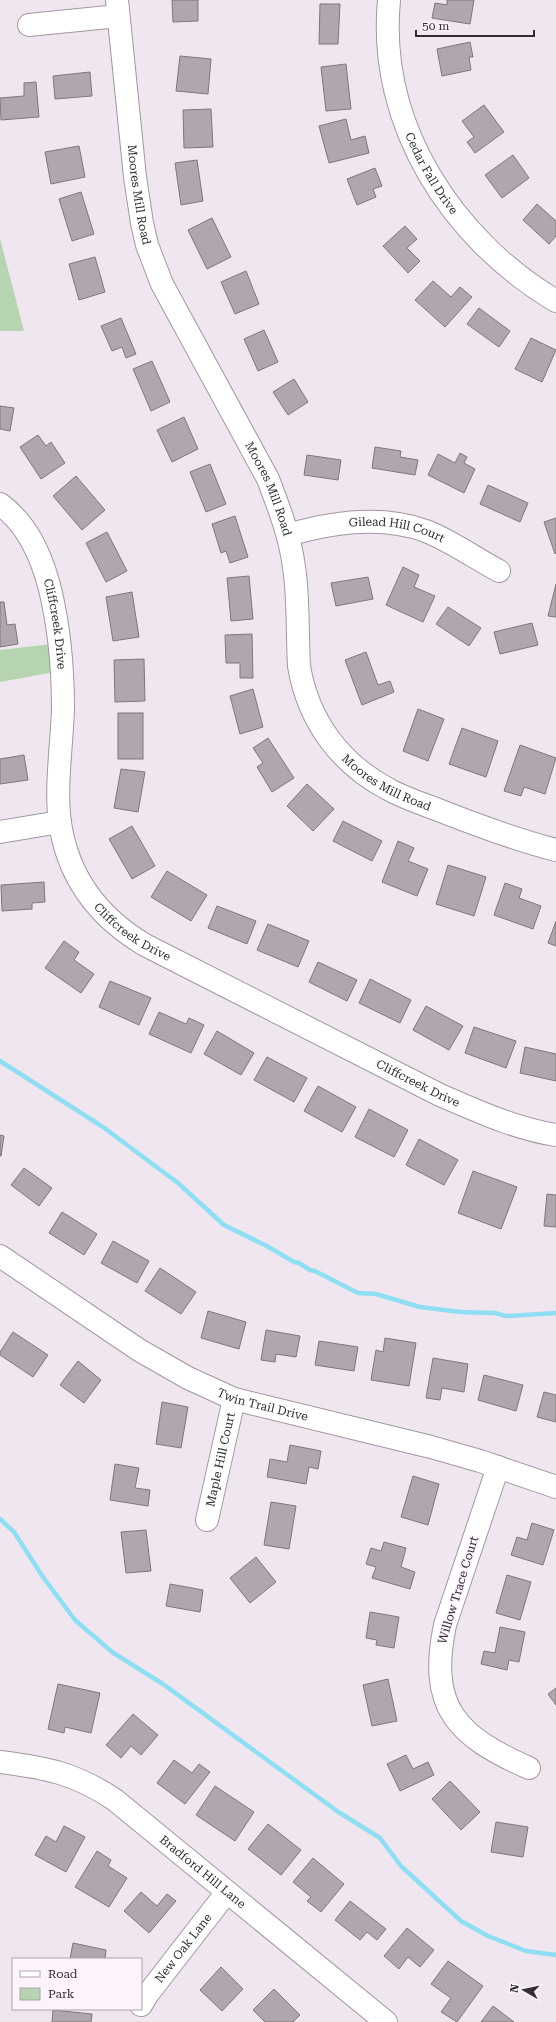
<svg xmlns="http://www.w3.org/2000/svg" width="556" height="2022" viewBox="0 0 556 2022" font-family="'Roboto Serif',serif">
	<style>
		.green { fill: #b6d4b0 }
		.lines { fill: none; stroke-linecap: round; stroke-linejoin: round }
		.stream { stroke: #90def3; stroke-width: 4.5 }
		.building { fill: #afa6af; stroke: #7f767f }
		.minor-casing { stroke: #a198a1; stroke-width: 24 }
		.minor { stroke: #fff; stroke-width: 22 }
		.labels { text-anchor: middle; stroke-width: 3.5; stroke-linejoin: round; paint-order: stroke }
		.street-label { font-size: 12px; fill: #312d31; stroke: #fcf3fd }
	</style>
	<rect width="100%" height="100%" fill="#efe6ef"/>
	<g class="green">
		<path d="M0,239L24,331H0Z"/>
		<path d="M52,644L54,672L0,682V650Z"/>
	</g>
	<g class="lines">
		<g class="stream">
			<path d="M0,1061L103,1127L178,1183L224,1225L267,1246L294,1262L299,1263L310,1270L315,1271L358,1293L376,1294L420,1307L460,1312L495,1313L506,1316L556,1313"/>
			<path d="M0,1519L14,1532L43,1577L75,1620L112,1652L163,1684L337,1811L380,1838L401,1866L461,1921L488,1936L526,1951L556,1955"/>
		</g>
	</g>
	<g class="building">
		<path d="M172,0H198V21L173,22Z"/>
		<path d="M447,0H474L470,24L432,18L435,3L447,5Z"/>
		<path d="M320,4H340L338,44H319Z"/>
		<path d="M470,42L473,57H469L471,70L442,76L437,49Z"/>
		<path d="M180,56L211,59L208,94L176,91Z"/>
		<path d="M346,64L351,109L326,111L321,67Z"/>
		<path d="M90,72L92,96L55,99L53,76Z"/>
		<path d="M36,82L39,117L1,120L0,98L24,96V83Z"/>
		<path d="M484,105L504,132L475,153L467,142L474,137L462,121Z"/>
		<path d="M211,109L213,147L184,148L183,110Z"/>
		<path d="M346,119L351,140L365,136L369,153L329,163L319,126Z"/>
		<path d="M79,146L85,177L51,184L45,152Z"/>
		<path d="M513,155L529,178L502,198L485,175Z"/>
		<path d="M197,160L203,201L181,205L175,163Z"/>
		<path d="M375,168L382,186L373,189L376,197L357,205L347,179Z"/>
		<path d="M81,192L94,234L72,241L59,199Z"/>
		<path d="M537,204L556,221V236L549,244L523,220Z"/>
		<path d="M212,218L231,257L207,269L188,230Z"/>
		<path d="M405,226L417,239L407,248L420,261L408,273L383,246Z"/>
		<path d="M95,257L105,292L79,300L69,264Z"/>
		<path d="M246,271L259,304L235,314L221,282Z"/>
		<path d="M433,281L451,297L460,287L472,297L445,327L415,300Z"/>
		<path d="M479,308L510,331L499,347L467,324Z"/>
		<path d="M121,318L136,354L126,358L122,347L112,351L101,326Z"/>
		<path d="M264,330L278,362L258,371L244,339Z"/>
		<path d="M531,338L556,350L542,382L515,369Z"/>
		<path d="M152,361L170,402L151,411L133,369Z"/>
		<path d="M294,379L308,402L288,415L273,392Z"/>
		<path d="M0,406L14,408L10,431L0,429Z"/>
		<path d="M184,417L198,449L172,462L157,430Z"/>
		<path d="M38,435L46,446L51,442L65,463L41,479L20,447Z"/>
		<path d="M375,447L401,451L400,457L418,460L415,475L372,468Z"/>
		<path d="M460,453L467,457L464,463L475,469L464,493L428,475L438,454L455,463Z"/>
		<path d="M307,455L341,460L338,480L304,475Z"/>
		<path d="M210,464L226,504L206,512L190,472Z"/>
		<path d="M76,476L105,510L82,530L53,496Z"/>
		<path d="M488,485L528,503L520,522L480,504Z"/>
		<path d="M235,516L248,557L230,563L226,551L221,553L212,524Z"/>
		<path d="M556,518V553L555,554L544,522Z"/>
		<path d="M107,532L127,571L106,582L86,543Z"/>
		<path d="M403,567L419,575L414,587L435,596L423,622L386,605Z"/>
		<path d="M249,576L253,619L231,621L227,578Z"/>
		<path d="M368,577L373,599L336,606L331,583Z"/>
		<path d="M556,584V617L548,616Z"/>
		<path d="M132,592L139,637L113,641L106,597Z"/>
		<path d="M0,602H4L7,625L15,624L18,644L0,647Z"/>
		<path d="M448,607L481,628L469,646L436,624Z"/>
		<path d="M532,623L538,645L500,654L494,632Z"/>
		<path d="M252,634L253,678H240V663H226L225,635Z"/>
		<path d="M366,652L378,685L390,681L394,692L362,705L345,660Z"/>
		<path d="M144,659L145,701L115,702L114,660Z"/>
		<path d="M253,689L263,727L240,734L230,696Z"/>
		<path d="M418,709L444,719L428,761L403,751Z"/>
		<rect x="118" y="713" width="25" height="46"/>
		<path d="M462,728L498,741L486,777L449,764Z"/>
		<path d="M268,738L294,778L272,792L257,767L263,763L253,748Z"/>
		<path d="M520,745L556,758L545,794L524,787L521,796L504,791Z"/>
		<path d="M24,755L28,780L0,784V759Z"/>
		<path d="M121,769L145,772L138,812L114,808Z"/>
		<path d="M307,784L334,809L313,831L287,806Z"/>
		<path d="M343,821L382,841L372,861L333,841Z"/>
		<path d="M132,826L155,866L132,879L109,839Z"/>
		<path d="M398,841L414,848L408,861L428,869L417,896L382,882Z"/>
		<path d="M448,865L486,877L474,916L436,904Z"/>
		<path d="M167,871L207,895L191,921L151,897Z"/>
		<path d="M44,882L45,902L32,903V909L2,911L1,885Z"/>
		<path d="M505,883L522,889L519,898L541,906L533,929L494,915Z"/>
		<path d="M217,906L256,921L247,944L208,928Z"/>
		<path d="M556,921V946L548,943Z"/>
		<path d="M268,924L309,941L298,967L257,950Z"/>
		<path d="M64,941L79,952L74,960L94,974L81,993L45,968Z"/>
		<path d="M318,962L357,980L347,1001L309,982Z"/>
		<path d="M370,979L411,1000L400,1023L359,1003Z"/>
		<path d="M110,981L151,998L139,1025L99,1007Z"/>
		<path d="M426,1006L463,1026L449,1050L413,1030Z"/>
		<path d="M159,1012L186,1024L189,1018L204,1025L191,1053L149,1034Z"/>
		<path d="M474,1027L516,1041L506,1068L465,1053Z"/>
		<path d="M217,1031L254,1053L241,1075L204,1054Z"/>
		<path d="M525,1047L556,1054V1081L520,1073Z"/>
		<path d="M267,1057L307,1078L294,1102L254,1080Z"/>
		<path d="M318,1086L356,1107L342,1132L304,1111Z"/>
		<path d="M369,1109L408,1130L394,1157L355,1137Z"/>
		<path d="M0,1135L4,1136L1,1156H0Z"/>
		<path d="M419,1139L458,1160L444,1185L406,1165Z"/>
		<path d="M24,1168L52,1188L39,1206L11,1185Z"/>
		<path d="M473,1171L517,1187L501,1229L458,1213Z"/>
		<path d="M547,1194L556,1195V1227L544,1226Z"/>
		<path d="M62,1212L97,1234L84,1255L49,1233Z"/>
		<path d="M113,1241L149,1261L137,1283L101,1263Z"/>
		<path d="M160,1268L196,1292L181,1314L145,1291Z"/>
		<path d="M208,1311L246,1322L239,1349L201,1338Z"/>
		<path d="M266,1330L300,1336L296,1357L276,1354L275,1362L261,1360Z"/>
		<path d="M13,1332L48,1355L33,1377L0,1355V1352Z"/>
		<path d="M385,1338L416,1343L409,1386L371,1380L376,1350L383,1352Z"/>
		<path d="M319,1341L358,1347L354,1371L315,1365Z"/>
		<path d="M433,1358L468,1364L464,1392L442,1388L440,1400L426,1398Z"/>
		<path d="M78,1361L101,1380L84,1403L60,1385Z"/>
		<path d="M484,1375L523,1385L516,1411L478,1400Z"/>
		<path d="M544,1392L556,1395V1422L537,1417Z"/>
		<path d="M162,1402L188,1407L181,1448L156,1444Z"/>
		<path d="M290,1445L321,1451L318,1469L309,1467L306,1484L267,1477L270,1459L287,1462Z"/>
		<path d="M115,1464L139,1468L135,1488L150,1490L148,1506L110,1500Z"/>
		<path d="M413,1476L439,1484L428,1525L401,1517Z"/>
		<path d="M271,1502L296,1506L289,1549L264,1545Z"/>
		<path d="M532,1523L554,1530L543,1565L511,1555L517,1537L527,1540Z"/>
		<path d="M146,1530L151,1571L126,1573L121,1532Z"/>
		<path d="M384,1542L406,1548L401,1567L415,1572L410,1589L372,1578L376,1567L366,1564L371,1548L381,1551Z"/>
		<path d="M256,1557L276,1582L250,1603L230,1578Z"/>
		<path d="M507,1575L531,1582L520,1620L496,1613Z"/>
		<path d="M170,1584L203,1590L200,1612L166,1606Z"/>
		<path d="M370,1612L399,1617L394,1648L376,1645L377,1640L366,1638Z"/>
		<path d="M500,1627L525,1632L519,1662L509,1660L507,1670L481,1664L484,1651L495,1653Z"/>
		<path d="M388,1679L397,1721L372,1726L363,1685Z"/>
		<path d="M58,1684L100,1693L91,1733L65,1727L64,1733L48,1729Z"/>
		<path d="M556,1688V1705L548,1694Z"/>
		<path d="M133,1714L158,1735L141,1755L131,1746L121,1758L106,1745Z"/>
		<path d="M406,1755L413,1769L428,1762L434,1775L400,1791L387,1764Z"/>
		<path d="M174,1760L192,1773L199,1764L210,1772L185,1804L157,1783Z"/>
		<path d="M450,1781L480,1812L461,1830L432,1799Z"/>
		<path d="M215,1786L254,1812L235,1841L196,1815Z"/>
		<path d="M496,1822L528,1827L523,1857L491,1852Z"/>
		<path d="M268,1824L301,1850L281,1875L248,1849Z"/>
		<path d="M64,1826L85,1837L66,1872L35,1855L46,1836L56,1842Z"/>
		<path d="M97,1851L111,1860L108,1866L127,1878L109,1907L75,1887Z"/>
		<path d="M313,1858L344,1884L321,1912L307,1901L311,1897L293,1882Z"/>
		<path d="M141,1892L157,1906L167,1894L176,1901L149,1933L124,1911Z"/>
		<path d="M350,1901L386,1929L377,1940L367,1932L360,1940L335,1920Z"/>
		<path d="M407,1928L434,1950L420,1967L408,1957L399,1969L384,1956Z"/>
		<path d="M73,1943L106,1950L105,1959H70Z"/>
		<path d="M448,1961L483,1986L457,2022L441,2012L451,1998L431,1984Z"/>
		<path d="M221,1967L243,1989L222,2011L200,1990Z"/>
		<path d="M274,1989L300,2015L293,2022H265L253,2010Z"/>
		<path d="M493,2006L514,2022H481Z"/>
		<path d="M53,2010L92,2014L91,2022H52Z"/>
	</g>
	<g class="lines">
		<g class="minor-casing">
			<g id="minor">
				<path id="s1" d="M117,0L135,177L142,223L147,245L162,284L268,479C279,508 290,536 294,567C299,600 297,633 299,666C308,720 339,763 388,789C404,798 423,804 441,811C479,826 517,840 556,850"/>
				<path id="s2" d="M389,0C377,125 452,239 556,301"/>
				<path d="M29,25L118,16"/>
				<path id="s3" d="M0,504C27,524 40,553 49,585C59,625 63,667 63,708C62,744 55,788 60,823C68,877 98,917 145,945L440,1095C477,1111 516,1129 556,1135"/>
				<path id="s4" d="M288,535C332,522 382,515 426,531C451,541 475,558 499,571"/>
				<path d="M0,832L60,822"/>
				<path id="s5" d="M0,1256L139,1350L188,1378L234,1399L431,1447L480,1461L556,1487"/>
				<path d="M498,1467L445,1625C428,1707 456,1736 529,1768"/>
				<path id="s6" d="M207,1520L234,1399"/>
				<path id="s7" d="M0,1762C47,1768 75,1773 115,1800L386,2022"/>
				<path id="s8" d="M141,2005L147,1995L227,1892"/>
			</g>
		</g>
		<use href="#minor" class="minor"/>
	</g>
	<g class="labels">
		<g class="street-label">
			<text dy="4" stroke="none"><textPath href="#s2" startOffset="182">Cedar Fall Drive</textPath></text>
			<text dy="4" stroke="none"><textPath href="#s1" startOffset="196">Moores Mill Road</textPath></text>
			<text dy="4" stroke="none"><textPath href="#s1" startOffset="520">Moores Mill Road</textPath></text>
			<text dy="4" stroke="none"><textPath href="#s4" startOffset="111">Gilead Hill Court</textPath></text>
			<text dy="4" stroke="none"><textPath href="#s3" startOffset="136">Cliffcreek Drive</textPath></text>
			<text dy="4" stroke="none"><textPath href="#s1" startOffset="855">Moores Mill Road</textPath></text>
			<text dy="4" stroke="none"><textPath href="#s3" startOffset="472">Cliffcreek Drive</textPath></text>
			<text dy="4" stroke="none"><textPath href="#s3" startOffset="796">Cliffcreek Drive</textPath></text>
			<text dy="4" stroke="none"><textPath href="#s5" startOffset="304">Twin Trail Drive</textPath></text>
			<text dy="4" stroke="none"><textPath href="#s6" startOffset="62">Maple Hill Court</textPath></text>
			<text transform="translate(458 1590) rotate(-73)" y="4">Willow Trace Court</text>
			<text dy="4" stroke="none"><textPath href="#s7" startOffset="236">Bradford Hill Lane</textPath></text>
			<text dy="4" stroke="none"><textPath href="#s8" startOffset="71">New Oak Lane</textPath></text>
		</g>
	</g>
	<rect x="12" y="1958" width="130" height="52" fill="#fcf3fd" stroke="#aba4ab"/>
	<rect x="20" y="1971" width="20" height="6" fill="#ffffff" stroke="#aba4ab"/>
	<text x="48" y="1978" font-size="12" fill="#312d31">Road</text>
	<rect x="20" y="1988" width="20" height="12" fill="#b6d4b0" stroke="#aba4ab"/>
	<text x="48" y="1998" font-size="12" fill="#312d31">Park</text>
	<g transform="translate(524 1990) rotate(279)" stroke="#fcf3fd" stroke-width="3" paint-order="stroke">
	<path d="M0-3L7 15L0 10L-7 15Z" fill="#312d31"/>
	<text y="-6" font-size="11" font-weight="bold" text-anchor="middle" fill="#312d31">N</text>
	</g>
	<path d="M416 30v6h118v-6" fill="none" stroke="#312d31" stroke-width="2"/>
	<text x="422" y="30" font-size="12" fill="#312d31" stroke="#fcf3fd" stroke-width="3" paint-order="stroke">50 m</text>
</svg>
